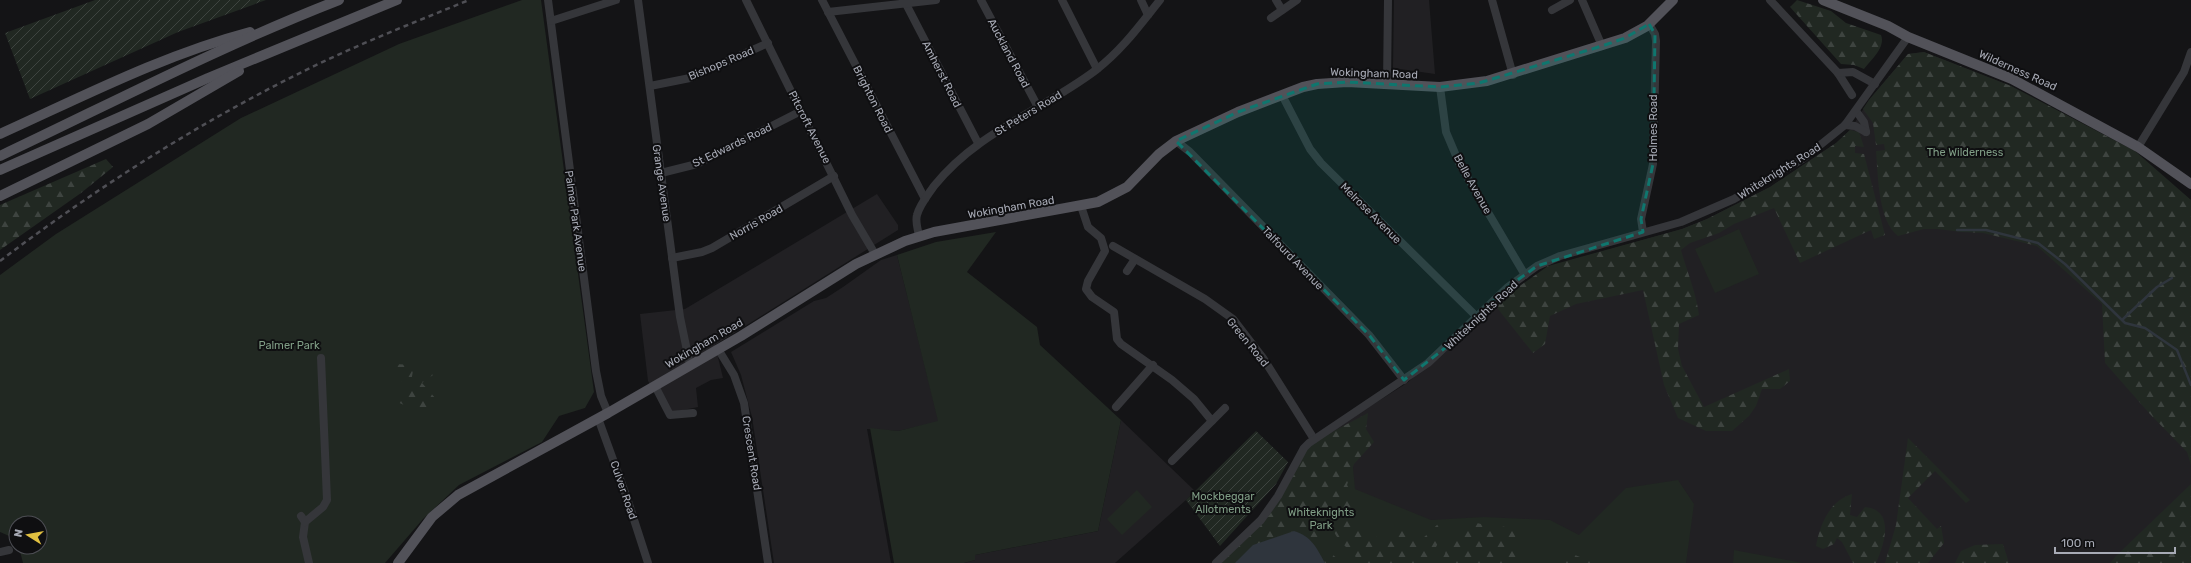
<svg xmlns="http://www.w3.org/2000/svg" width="2191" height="563" viewBox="0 0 2191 563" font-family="Rubik,sans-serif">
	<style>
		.built { fill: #212023 }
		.green { fill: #212822 }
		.forest { fill: url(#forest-firs) }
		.garden { fill: url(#garden-furrows) }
		.water { fill: #2f353d }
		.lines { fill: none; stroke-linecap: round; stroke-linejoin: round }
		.stream { stroke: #2f353d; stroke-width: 2.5 }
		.minor { stroke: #35363a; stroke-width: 8 }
		.major { stroke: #525259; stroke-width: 10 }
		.rail { stroke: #4f4f55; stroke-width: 2.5; stroke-dasharray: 5 4; stroke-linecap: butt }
		.marked { fill: #0f766e; fill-opacity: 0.2; stroke: #0f766e; stroke-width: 3; stroke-dasharray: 8 5; stroke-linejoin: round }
		.labels { text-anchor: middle; stroke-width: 4; stroke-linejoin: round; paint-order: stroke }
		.street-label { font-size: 11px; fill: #a7aab5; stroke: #0f0f11 }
		.park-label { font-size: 11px; fill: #809e86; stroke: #0f0f11 }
	</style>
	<defs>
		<pattern id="forest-firs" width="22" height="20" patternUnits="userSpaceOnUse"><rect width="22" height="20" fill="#212822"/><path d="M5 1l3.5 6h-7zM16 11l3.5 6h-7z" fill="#3e4440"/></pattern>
		<pattern id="garden-furrows" width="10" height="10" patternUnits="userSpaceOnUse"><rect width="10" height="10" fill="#212822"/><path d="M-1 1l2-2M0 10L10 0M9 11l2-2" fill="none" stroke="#3e4440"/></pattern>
	</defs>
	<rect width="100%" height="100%" fill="#141416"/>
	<g class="built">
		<path d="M1394,0H1429L1435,74L1393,68Z"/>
		<path d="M1924,52L2011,86L2191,200V563H1219L1270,514L1315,441L1407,383L1499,300L1568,261L1682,229L1707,219L1770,187L1836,143L1850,130L1869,100L1908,54Z"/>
		<path d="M877,194L898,225V230L715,345L723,378L711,380L696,388L698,407L668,413L648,381L640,314L685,309Z"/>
		<path d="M897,255L939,422L898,431L867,429L891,563H774L752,417L741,375L731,352L814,301L826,298L843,287L881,260Z"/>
		<path d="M1121,420L1195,491L1186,500L1115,563H964L975,560V555L1098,531Z"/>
	</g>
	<g class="green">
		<path d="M522,0H541L594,392L585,408L559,416L542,442L459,485L423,519L385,563H23L19,547H40V523H16V539L0,532V275L56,234L241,118L399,44Z"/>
		<path d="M1739,229L1759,274L1715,293L1695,249Z"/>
		<path d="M996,232L967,272L1037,327L1040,345L1121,420L1098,531L975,555V560L964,563H894L870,428L898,431L938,421L897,255L936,242Z"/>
		<path d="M1349,424L1355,489L1431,520L1484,517L1550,520L1579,535L1626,488L1678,480L1694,504L1686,563H1219L1270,514L1289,483Z"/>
		<path d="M1137,490L1152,507L1122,535L1107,519Z"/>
		<path d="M1734,550L1803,563H1733Z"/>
	</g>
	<g class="forest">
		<path d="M1797,0L1831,11L1846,23L1881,35C1886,47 1871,60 1864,69L1854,65L1841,64L1790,7Z"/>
		<path d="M1924,52L2011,86L2135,151L2191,200V465L2187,452L2149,413L2105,363L2102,304L2037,246L1983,233L1961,232L1938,229H1924L1898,236C1878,221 1878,175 1876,151L1885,150L1884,144L1876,145L1873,123L1863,109L1869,100L1908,54Z"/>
		<path d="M1850,130L1859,132L1864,147L1855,146V153L1864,154L1885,235L1874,239L1871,230L1800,263L1774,208L1734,224L1719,233L1690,243L1681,250C1687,272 1696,292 1699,315L1679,324L1678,349L1682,366L1704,407L1789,369L1790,381L1780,389H1762L1756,406L1749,416L1732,431H1706L1678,418L1664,385L1643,290L1576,304L1550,316L1545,344L1533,353L1494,304L1548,266L1682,229L1707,219L1770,187L1836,143Z"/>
		<path d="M106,159L113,167L81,193L0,250V205Z"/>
		<path d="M394,364L414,365L411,382L428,372L433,375L422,383L436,399L430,412L413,409L395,401L394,396L406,386L391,369Z"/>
		<path d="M1368,413L1366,429L1374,442L1354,464L1347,485L1360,507L1355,515L1354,527H1365L1376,534L1377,540L1396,538L1401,528L1420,541L1438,524L1443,533L1435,549L1439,556L1431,563H1360C1353,550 1334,541 1332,525L1325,524L1318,527L1317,535L1323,541L1319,546C1311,541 1305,533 1295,532C1280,530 1246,553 1235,563H1219L1270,514L1305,450L1315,441Z"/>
		<path d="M1908,438L1970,500L1966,503L1935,471L1908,498L1937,529L1941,526L1944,543L1928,563H1885L1896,525Z"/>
		<path d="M2191,484V563H2110L2116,556Z"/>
		<path d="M1852,494L1850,515L1857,517L1865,507C1896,510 1884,545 1876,563H1853L1842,542L1837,538L1834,544L1823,549L1816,546C1820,525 1829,501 1852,494Z"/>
		<path d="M1473,522L1497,528L1512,525L1520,550L1522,563H1440L1445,554L1448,538H1461Z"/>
		<path d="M2003,544L2009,563H1955L1961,551L1975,545Z"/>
		<path d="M1570,553L1590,561V563H1560Z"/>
		<path d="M1332,554L1341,562V563H1325L1323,559Z"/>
	</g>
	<g class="garden">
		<path d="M95,0H266L178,32L30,99L5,33Z"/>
		<path d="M1256,431L1288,462L1276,484L1220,546L1186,500Z"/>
	</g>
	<path class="water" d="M1294,531C1311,536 1317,548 1325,563H1235L1253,545Z"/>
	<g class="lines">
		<g class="stream">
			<path d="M1957,230H1986L2038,243L2065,264L2125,323L2145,328L2177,350L2191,385"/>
			<path d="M2122,320L2157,287L2172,278"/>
		</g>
		<g class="minor">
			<path d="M548,0L596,371L601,396L608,413"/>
			<path d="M638,0L680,317L690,365"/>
			<path d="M746,0L852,215L875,254"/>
			<path d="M822,0L925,199"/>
			<path d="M981,0L1038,107"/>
			<path d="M1062,0L1097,69"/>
			<path d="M1141,0L1148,15"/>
			<path d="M1276,0L1282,10"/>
			<path d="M1492,0L1513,75"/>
			<path d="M1582,0L1602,46"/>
			<path d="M1770,0L1838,73L1852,95"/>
			<path d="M906,4L978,143"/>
			<path d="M1552,10L1570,0"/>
			<path d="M828,12L936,0"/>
			<path d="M1271,18L1297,0"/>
			<path d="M551,21L616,0"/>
			<path d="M1838,73L1853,72L1875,84"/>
			<path d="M1387,84L1388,0"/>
			<path d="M650,86L690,78L768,43"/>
			<path d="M1440,87L1446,132L1460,165L1525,275"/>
			<path d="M1282,95L1310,149L1321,163L1477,317"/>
			<path d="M1856,111L1864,122L1866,132"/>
			<path d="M1845,125L1855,126L1866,132"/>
			<path d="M1176,141L1190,152L1369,335L1404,380"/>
			<path d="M2138,147L2184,72L2191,52"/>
			<path d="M661,173L697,164L801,111"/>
			<path d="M1081,206L1088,227L1101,238L1105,251L1088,281L1086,289L1092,297L1114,312L1117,339L1121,344L1172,380L1194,399L1212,421L1225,408"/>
			<path d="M1643,232L1641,219L1653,164L1656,41L1655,34L1649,24"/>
			<path d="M919,236C918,230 915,221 917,215C920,204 928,195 934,186C978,131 1042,111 1096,70C1122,50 1140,25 1160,0"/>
			<path d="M1113,246L1205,299L1233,319L1263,358L1314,439"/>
			<path d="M672,258L702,252L712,248L834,176"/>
			<path d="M1127,271L1135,259"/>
			<path d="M718,349L734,375L744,403L768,563"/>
			<path d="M655,386L670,415L693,413"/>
			<path d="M1116,407L1153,365"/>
			<path d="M598,418L627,498L648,563"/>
			<path d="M1172,461L1212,421"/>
			<path d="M301,516L305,522L303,537L309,563"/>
			<path d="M305,522L323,507L327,500L321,358"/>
			<path d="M0,552L9,550"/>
			<path d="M1216,563L1261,520L1278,496L1304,448L1309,443L1428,363L1508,287L1537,266L1560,256L1681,222L1734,199L1804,158L1845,125L1908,37"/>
		</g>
		<g class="major">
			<path d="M1823,0L1888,26L1908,37L2012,79L2138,147L2191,184"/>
			<path d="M0,134C82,97 163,55 250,32"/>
			<path d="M0,156C112,103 223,45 339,0"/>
			<path d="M0,170L208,78L397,0"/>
			<path d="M0,196L148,124L239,71"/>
			<path d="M398,563L432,517L458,495L608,413L741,336L856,264L905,241L934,232L1098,202L1127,187L1159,154L1176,141L1238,112L1303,87L1317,84L1347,82L1440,87L1487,81L1625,38L1647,26L1673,0"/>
		</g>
		<path class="rail" d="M0,261C95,189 195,125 302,72C356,45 413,23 469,0"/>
	</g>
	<path class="marked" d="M1649,24L1655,34L1653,164L1641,219L1643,232L1537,266L1508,287L1449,345L1404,380L1369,335L1176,141L1238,112L1317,84L1347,82L1440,87L1479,83L1602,46L1625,38Z"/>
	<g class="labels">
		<g class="street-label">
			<text transform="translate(1009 53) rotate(62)" y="4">Auckland Road</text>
			<text transform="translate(721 63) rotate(-23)" y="4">Bishops Road</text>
			<text transform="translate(2018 70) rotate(24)" y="4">Wilderness Road</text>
			<text transform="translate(1374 73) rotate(2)" y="4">Wokingham Road</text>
			<text transform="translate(942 74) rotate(63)" y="4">Amherst Road</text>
			<text transform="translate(873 99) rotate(63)" y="4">Brighton Road</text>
			<text transform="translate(1028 113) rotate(-31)" y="4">St Peters Road</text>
			<text transform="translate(810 127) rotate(63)" y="4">Pitcroft Avenue</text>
			<text transform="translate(1653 128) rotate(-90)" y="4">Holmes Road</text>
			<text transform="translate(732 145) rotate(-26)" y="4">St Edwards Road</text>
			<text transform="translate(1779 171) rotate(-32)" y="4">Whiteknights Road</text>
			<text transform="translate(662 183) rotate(82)" y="4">Grange Avenue</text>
			<text transform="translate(1473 184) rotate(61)" y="4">Belle Avenue</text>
			<text transform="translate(1011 207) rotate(-10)" y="4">Wokingham Road</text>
			<text transform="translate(1371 213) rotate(45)" y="4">Melrose Avenue</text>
			<text transform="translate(576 221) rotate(82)" y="4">Palmer Park Avenue</text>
			<text transform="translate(756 222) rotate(-30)" y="4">Norris Road</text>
			<text transform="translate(1293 258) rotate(46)" y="4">Talfourd Avenue</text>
			<text transform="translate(1481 315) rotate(-43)" y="4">Whiteknights Road</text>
			<text transform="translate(1248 342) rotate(51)" y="4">Green Road</text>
			<text transform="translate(704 343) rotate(-30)" y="4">Wokingham Road</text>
			<text transform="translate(752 453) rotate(81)" y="4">Crescent Road</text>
			<text transform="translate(624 490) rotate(71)" y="4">Culver Road</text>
		</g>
		<g class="park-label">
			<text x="1965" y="156">The Wilderness</text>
			<text x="289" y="349">Palmer Park</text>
			<text x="1223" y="500">Mockbeggar<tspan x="1223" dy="13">Allotments</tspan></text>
			<text x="1321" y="516">Whiteknights<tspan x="1321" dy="13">Park</tspan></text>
		</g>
	</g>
	<g transform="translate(28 535) rotate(281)"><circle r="19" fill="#0f0f11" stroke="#4c4d53"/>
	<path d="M0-3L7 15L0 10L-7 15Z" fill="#e1c041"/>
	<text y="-6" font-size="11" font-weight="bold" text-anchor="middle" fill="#a7aab5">N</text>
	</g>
	<path d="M2055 547v6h120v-6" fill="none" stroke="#a7aab5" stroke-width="2"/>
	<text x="2061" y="547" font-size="12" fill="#a7aab5" stroke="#0f0f11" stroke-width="3" paint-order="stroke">100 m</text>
</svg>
